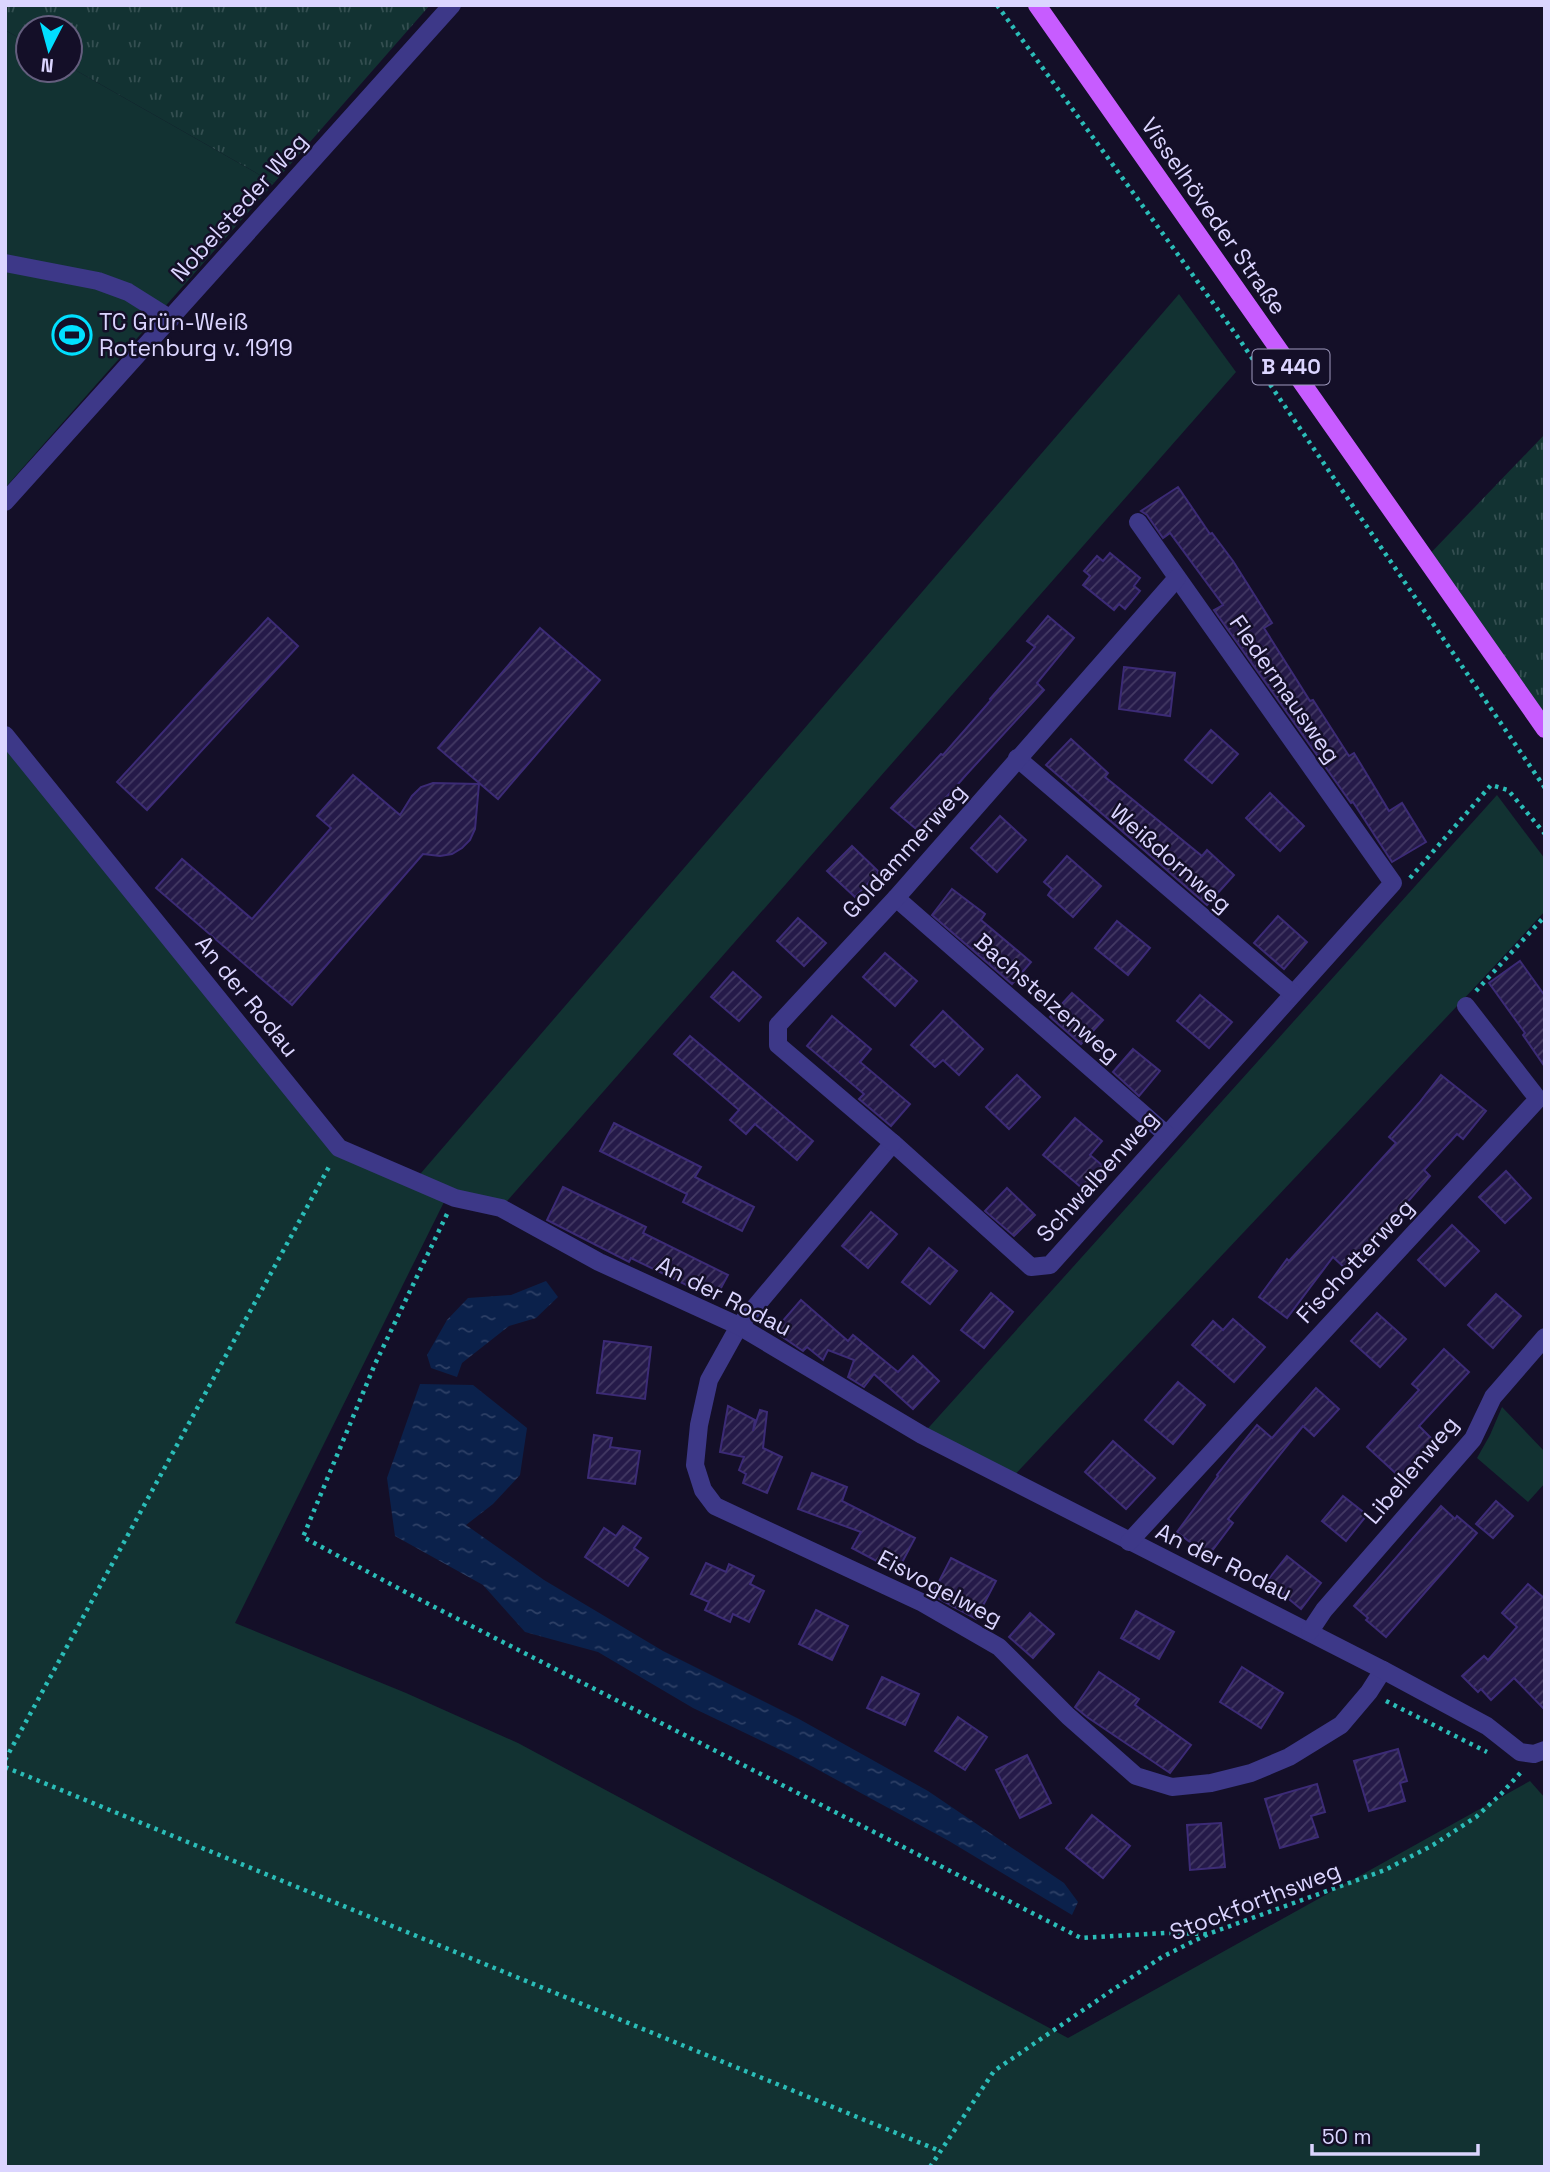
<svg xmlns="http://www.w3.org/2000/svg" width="1550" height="2172" viewBox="0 0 1550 2172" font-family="'Space Grotesk',sans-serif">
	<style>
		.grass { fill: url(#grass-tufts) }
		.green { fill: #123232 }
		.water { fill: url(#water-ripples) }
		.building { fill: url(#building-hatch); stroke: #3c2b76; stroke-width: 2 }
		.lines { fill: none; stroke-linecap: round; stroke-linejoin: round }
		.path { stroke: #2bbdb8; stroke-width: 4.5; stroke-dasharray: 3.5 5; stroke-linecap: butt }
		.minor { stroke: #3d3888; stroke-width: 18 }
		.major { stroke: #c75cff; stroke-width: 18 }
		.labels { text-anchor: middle; stroke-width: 5; stroke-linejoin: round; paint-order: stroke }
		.shield { fill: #140f28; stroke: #9f9abe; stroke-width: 2 }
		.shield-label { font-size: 21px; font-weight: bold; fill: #dbd5ff }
		.street-label { font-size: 23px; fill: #dbd5ff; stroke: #140f28 }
		.poi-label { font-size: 23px; fill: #dbd5ff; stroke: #140f28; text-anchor: start }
	</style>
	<defs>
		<pattern id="grass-tufts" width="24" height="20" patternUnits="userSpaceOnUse" patternTransform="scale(1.75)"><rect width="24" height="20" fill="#123232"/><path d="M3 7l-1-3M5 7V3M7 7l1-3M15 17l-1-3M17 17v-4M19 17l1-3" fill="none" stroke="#344f51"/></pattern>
		<pattern id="water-ripples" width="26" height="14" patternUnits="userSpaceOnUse" patternTransform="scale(1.75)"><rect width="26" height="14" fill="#0b214b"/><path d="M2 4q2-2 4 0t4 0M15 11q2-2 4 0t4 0" fill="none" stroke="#2e4066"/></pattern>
		<pattern id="building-hatch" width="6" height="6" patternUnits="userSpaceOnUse" patternTransform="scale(1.75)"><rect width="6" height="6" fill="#251a49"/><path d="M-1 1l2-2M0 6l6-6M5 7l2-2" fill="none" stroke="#443a64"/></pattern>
	</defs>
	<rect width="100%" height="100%" fill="#140f28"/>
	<g class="grass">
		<path d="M5,5H430L274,183L70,67V28H28V43L5,30Z"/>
		<path d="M1545,434V729L1425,559Z"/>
	</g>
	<g class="green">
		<path d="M5,30L28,43V70H70V67L274,183L5,488Z"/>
		<path d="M1179,294L1236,372L501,1208L415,1180Z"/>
		<path d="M5,746L338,1150L446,1198L235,1623L406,1693L518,1743L1068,2038L1530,1781L1545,1798V2167H5Z"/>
		<path d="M1497,795L1545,859V911L1475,987L1009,1481L922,1435Z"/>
		<path d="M1502,1407L1545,1452V1483L1528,1502L1477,1458L1490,1435Z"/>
	</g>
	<g class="water">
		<path d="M546,1281L558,1297L536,1318L509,1326L462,1363L457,1377L431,1368L427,1355L447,1320L468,1298L511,1295Z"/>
		<path d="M420,1384L473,1385L527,1428L520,1475L493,1504L466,1525L544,1580L663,1651L799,1719L928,1791L1064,1883L1078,1902L1072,1915L949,1841L791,1755L693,1708L598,1652L525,1632L483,1585L395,1536L387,1478Z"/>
	</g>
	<g class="building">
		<path d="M1178,487L1210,534L1212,533L1233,561L1272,623L1264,628L1310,701L1313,700L1349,756L1354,753L1389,811L1402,803L1426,842L1392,862L1353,802L1351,803L1214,610L1223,605L1170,533L1163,538L1147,515L1141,511Z"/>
		<path d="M1110,553L1140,578L1134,586L1140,591L1125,609L1119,604L1114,610L1083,585L1090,576L1084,571L1097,556L1103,561Z"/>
		<path d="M1048,616L1074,638L1037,683L1044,690L966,775L936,809L938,813L921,833L891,808L941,754L943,755L991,700L990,699L1035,647L1027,641Z"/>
		<path d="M268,618L298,646L147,810L117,782Z"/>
		<path d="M540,628L600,680L498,799L438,748Z"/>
		<path d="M1124,667L1175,673L1170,716L1119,709Z"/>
		<path d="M1211,730L1238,754L1212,783L1185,760Z"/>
		<path d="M1071,739L1108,773L1105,777L1202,856L1207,850L1234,875L1207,905L1046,765Z"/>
		<path d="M353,775L400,815L412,796L421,787L433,783L479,784L475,829L470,840L462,848L452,854L440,856L423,854L292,1005L156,888L182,859L252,919L331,828L317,816Z"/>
		<path d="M1270,793L1304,826L1280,851L1246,818Z"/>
		<path d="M1000,816L1026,840L997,872L971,848Z"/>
		<path d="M852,846L879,872L855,897L827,871Z"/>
		<path d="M1067,856L1101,886L1073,917L1048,895L1052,889L1044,882Z"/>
		<path d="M952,889L985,914L981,920L1031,962L1012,984L932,915Z"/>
		<path d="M1278,916L1307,942L1284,969L1254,943Z"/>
		<path d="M798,918L826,943L804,966L777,941Z"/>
		<path d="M1117,921L1150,948L1128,975L1095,948Z"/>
		<path d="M885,953L917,981L895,1006L863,977Z"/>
		<path d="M1520,961L1545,996V1067L1523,1035L1525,1033L1489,983Z"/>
		<path d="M733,972L761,997L739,1021L711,997Z"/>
		<path d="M1072,993L1103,1020L1081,1044L1050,1017Z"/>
		<path d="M1200,995L1232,1022L1209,1048L1177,1021Z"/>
		<path d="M943,1011L983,1049L959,1075L943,1060L935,1067L911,1045Z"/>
		<path d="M832,1016L871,1049L860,1062L910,1104L891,1126L859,1099L864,1094L807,1046Z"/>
		<path d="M690,1036L813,1141L797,1160L755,1124L746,1134L730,1120L739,1110L674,1054Z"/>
		<path d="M1133,1049L1160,1071L1139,1096L1113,1072Z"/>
		<path d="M1017,1075L1040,1097L1009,1129L986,1107Z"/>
		<path d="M1441,1075L1486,1111L1463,1139L1457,1134L1424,1170L1430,1176L1348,1271L1333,1257L1287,1318L1259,1297L1287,1259L1289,1261L1396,1143L1389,1137L1419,1103Z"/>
		<path d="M1075,1118L1102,1141L1090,1155L1109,1171L1089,1194L1043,1155Z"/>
		<path d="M614,1123L701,1167L695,1177L754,1207L742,1231L683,1202L687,1194L600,1151Z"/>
		<path d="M1506,1171L1531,1198L1505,1223L1479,1197Z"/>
		<path d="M563,1187L646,1227L643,1233L728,1275L715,1299L631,1258L629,1262L547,1220Z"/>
		<path d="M1007,1188L1035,1215L1014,1236L985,1211Z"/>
		<path d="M871,1212L897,1234L868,1268L842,1246Z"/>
		<path d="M1452,1225L1479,1251L1445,1286L1418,1260Z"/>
		<path d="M929,1248L957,1271L930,1304L902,1282Z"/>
		<path d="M991,1293L1013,1312L984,1348L961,1330Z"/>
		<path d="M1496,1294L1521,1316L1493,1348L1468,1325Z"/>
		<path d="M801,1300L848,1341L853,1335L898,1372L913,1356L939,1381L913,1409L874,1374L864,1387L848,1377L854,1360L828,1350L823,1360L807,1347L803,1351L774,1331Z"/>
		<path d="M1377,1313L1406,1339L1380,1367L1351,1341Z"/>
		<path d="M1233,1319L1265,1347L1234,1382L1192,1345L1213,1321L1223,1330Z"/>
		<path d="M604,1341L651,1347L645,1399L597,1393Z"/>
		<path d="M1444,1349L1469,1372L1419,1426L1435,1442L1401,1478L1367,1447L1419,1390L1412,1384Z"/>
		<path d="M1178,1382L1205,1405L1173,1444L1145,1420Z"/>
		<path d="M1316,1388L1339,1409L1314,1436L1303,1426L1228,1519L1233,1523L1208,1556L1177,1532L1218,1476L1217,1475L1257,1425L1272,1438Z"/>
		<path d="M728,1406L755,1420L753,1431L760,1410L767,1412L763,1448L782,1457L767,1493L743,1483L746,1474L739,1470L744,1457L720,1452Z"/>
		<path d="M594,1435L612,1438L610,1447L640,1451L635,1484L588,1478Z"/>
		<path d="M1113,1441L1155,1478L1126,1509L1085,1472Z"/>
		<path d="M812,1473L847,1487L842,1501L915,1538L897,1572L852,1548L861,1532L798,1509Z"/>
		<path d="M1343,1496L1367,1515L1346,1541L1322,1521Z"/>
		<path d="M1496,1501L1513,1516L1493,1538L1476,1524Z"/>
		<path d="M1441,1506L1455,1519L1457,1516L1477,1533L1386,1637L1366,1620L1368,1618L1354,1606Z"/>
		<path d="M623,1526L641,1538L634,1548L648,1558L628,1586L585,1557L604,1528L616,1536Z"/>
		<path d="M1287,1556L1321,1583L1301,1609L1267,1581Z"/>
		<path d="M951,1558L996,1581L976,1619L932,1595Z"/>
		<path d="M706,1563L726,1572L729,1564L754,1576L750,1584L764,1591L749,1622L733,1614L730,1622L705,1610L709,1602L691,1594Z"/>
		<path d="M1528,1584L1545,1599V1710L1514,1678L1491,1700L1481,1689L1478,1692L1462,1676L1484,1656L1488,1660L1517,1627L1502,1613Z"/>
		<path d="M816,1610L848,1626L832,1660L799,1644Z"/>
		<path d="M1136,1611L1174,1632L1159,1659L1121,1638Z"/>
		<path d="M1030,1613L1054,1634L1033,1658L1009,1637Z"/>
		<path d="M1242,1667L1283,1693L1261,1728L1220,1702Z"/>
		<path d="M1099,1672L1139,1699L1135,1705L1191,1745L1170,1773L1087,1717L1075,1707Z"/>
		<path d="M882,1677L919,1694L905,1725L867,1708Z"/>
		<path d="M958,1717L987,1737L965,1770L935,1751Z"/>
		<path d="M1398,1749L1407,1781L1400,1783L1405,1801L1369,1811L1354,1761Z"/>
		<path d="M1027,1755L1051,1803L1020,1818L996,1770Z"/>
		<path d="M1317,1784L1325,1812L1311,1816L1318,1837L1280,1848L1265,1799Z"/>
		<path d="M1092,1815L1130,1846L1103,1878L1066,1848Z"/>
		<path d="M1221,1823L1225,1867L1190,1870L1187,1825Z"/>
	</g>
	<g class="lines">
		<g class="path">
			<path d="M997,5L1237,336L1545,788"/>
			<path d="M1410,878L1491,785L1508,790L1545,834"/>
			<path d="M1476,991L1545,916"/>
			<path d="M447,1214L375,1364L303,1537L411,1595L1081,1938L1165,1933L1208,1934"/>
			<path d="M1386,1701L1487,1752"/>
			<path d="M5,1760L330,1165"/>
			<path d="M5,1767L940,2151"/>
			<path d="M930,2167L994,2071L1111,1991L1162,1957L1208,1934L1385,1870L1433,1845L1476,1817L1501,1794L1522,1771"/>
		</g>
		<g class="minor">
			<path d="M5,263L98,281L128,292L171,319"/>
			<path d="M5,502L452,5"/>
			<path d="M1138,522L1393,883L1050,1265L1031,1267L893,1143L739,1326L709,1380L699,1425L695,1465L703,1490L715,1506L921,1602L999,1647L1068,1716L1136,1776L1172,1787L1211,1783L1251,1773L1289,1757L1341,1725L1369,1692L1383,1670"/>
			<path d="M5,735L339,1148L455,1198L501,1208L599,1262L739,1326L922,1435L1383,1670L1487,1726L1520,1752L1534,1754L1545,1750"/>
			<path d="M1017,758L1293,994"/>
			<path d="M896,898L1166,1134"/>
			<path d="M893,1143L778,1045V1025L896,898L1177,578"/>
			<path d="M1129,1542L1538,1099L1466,1006"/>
			<path d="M1310,1631L1324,1610L1473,1439L1493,1397L1545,1337"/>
		</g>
		<path class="major" d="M1037,5L1545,729"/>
	</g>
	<defs>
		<g id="stadium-ring" transform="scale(2.0125)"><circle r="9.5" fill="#140f28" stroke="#01dfff" stroke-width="1.5"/><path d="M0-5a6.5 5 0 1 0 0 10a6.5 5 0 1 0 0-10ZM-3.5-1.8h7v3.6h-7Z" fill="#01dfff"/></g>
	</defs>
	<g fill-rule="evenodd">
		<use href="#stadium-ring" x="72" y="335"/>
	</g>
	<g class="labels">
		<rect class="shield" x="1252.5" y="349.5" width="77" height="35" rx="5"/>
		<g class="shield-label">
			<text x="1291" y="374">B 440</text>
		</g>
		<g class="street-label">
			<text transform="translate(239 207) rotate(-48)" y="8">Nobelsteder Weg</text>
			<text transform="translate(1214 216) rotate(55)" y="8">Visselhöveder Straße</text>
			<text transform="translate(1285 689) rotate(55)" y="8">Fledermausweg</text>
			<text transform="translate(904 851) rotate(-48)" y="8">Goldammerweg</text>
			<text transform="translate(1171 858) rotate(41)" y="8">Weißdornweg</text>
			<text transform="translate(247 996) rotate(51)" y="8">An der Rodau</text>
			<text transform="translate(1047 998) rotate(41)" y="8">Bachstelzenweg</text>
			<text transform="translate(1097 1176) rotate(-48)" y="8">Schwalbenweg</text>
			<text transform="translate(1355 1261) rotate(-47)" y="8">Fischotterweg</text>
			<text transform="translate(724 1296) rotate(27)" y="8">An der Rodau</text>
			<text transform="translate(1411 1470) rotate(-50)" y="8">Libellenweg</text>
			<text transform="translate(1224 1562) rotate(26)" y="8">An der Rodau</text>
			<text transform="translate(940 1588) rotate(28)" y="8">Eisvogelweg</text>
			<text transform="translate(1255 1901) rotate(-21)" y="8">Stockforthsweg</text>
		</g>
		<g class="poi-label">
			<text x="99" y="330">TC Grün-Weiß<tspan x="99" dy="26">Rotenburg v. 1919</tspan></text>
		</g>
	</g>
	<rect width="1550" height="2172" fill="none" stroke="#dbd5ff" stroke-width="14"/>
	<g transform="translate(49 49) rotate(186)"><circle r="33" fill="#140f28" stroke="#645e7e" stroke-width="2"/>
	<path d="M0-5L12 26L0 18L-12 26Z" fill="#01dfff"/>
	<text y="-10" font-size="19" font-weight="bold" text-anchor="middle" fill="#dbd5ff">N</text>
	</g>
	<path d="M1312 2144v10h166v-10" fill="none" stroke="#dbd5ff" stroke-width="3.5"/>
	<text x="1322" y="2144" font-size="21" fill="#dbd5ff" stroke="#140f28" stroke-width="5" paint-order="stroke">50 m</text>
</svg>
